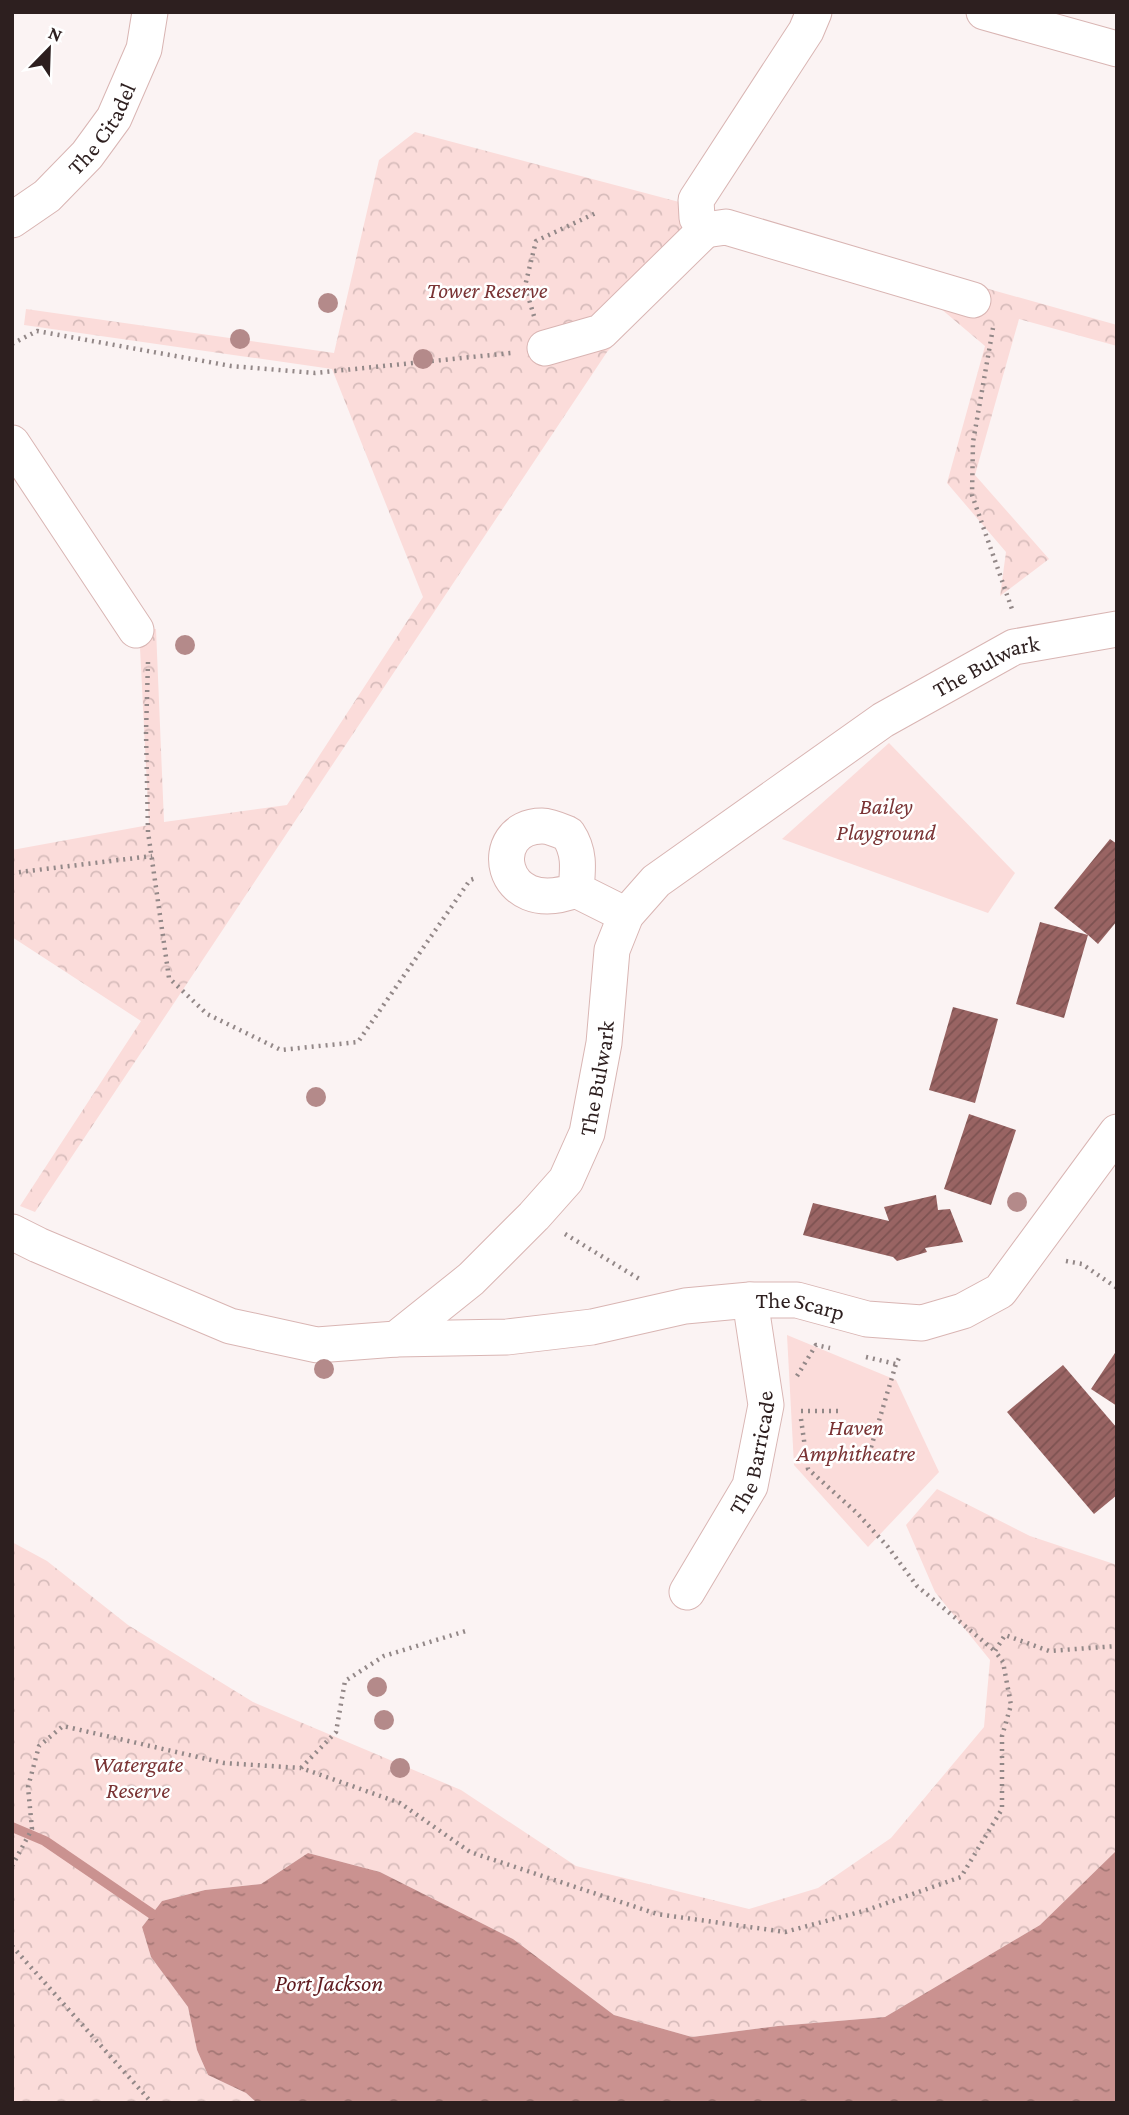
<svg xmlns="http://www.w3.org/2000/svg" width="1129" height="2115" viewBox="0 0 1129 2115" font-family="'Crimson Pro',serif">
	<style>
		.forest { fill: url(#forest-crowns) }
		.green { fill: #fbdcda }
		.water { fill: url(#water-ripples) }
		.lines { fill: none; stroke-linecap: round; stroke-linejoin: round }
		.stream { stroke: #ca9290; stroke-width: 10 }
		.building { fill: url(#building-hatch) }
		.minor-casing { stroke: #d9b5b3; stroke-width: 37 }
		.path { stroke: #938888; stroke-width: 4.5; stroke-dasharray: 2 5; stroke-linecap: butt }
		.minor { stroke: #fff; stroke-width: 35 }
		.tree { fill: #b48a8a }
		.labels { text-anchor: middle; stroke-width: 5; stroke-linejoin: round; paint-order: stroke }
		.street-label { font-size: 23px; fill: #2d1f1f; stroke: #fff }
		.park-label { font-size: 23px; font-style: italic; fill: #7a3435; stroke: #fff }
		.water-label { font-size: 24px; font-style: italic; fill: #5f1b1f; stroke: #fff }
	</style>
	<defs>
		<pattern id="forest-crowns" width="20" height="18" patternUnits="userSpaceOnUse" patternTransform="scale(1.75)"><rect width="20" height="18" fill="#fbdcda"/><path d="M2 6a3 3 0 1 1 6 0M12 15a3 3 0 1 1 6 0" fill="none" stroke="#d7bcbb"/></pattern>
		<pattern id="water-ripples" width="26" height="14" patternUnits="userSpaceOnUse" patternTransform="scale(1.75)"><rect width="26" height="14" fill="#ca9290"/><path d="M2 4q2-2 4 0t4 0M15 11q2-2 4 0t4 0" fill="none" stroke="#a47775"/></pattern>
		<pattern id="building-hatch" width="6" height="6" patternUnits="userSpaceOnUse" patternTransform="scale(1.75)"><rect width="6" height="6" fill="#996463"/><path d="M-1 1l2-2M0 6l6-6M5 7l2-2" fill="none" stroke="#7d5251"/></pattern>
	</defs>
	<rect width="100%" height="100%" fill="#fbf3f3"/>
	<g class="forest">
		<path d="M415,132L717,212L720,233L607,352L35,1212L20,1206L141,1021L12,937V850L149,825L139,628L156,629L164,822L287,805L423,597L332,369L24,325L26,309L334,353L379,160Z"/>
		<path d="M925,271L1117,325V346L1019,319L975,475L1049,559L1000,596L1006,552L947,483L985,346L921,292Z"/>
		<path d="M937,1489L1030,1536L1117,1565V1850L1040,1925L885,2017L778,2026L692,2037L614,2015L513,1939L380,1872L308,1853L261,1884L205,1890L162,1901L142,1927L151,1957L188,2007L197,2050L208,2075L246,2093L257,2103H12V1542L47,1561L128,1625L253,1702L461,1790L576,1866L749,1909L818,1888L891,1838L984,1727L990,1660L935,1592L906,1525Z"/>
	</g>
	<g class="green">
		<path d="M889,743L1015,873L988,913L782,839Z"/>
		<path d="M787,1335L896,1380L939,1472L868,1547L794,1465Z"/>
	</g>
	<path class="water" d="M1117,1850V2103H257L246,2093L208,2075L197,2050L188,2007L151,1957L142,1927L162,1901L205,1890L261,1884L308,1853L380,1872L513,1939L614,2015L692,2037L778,2026L885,2017L1040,1925Z"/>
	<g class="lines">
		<path class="stream" d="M12,1827L45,1841L152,1914"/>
	</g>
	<g class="building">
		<path d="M1110,839L1117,844V921L1098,944L1088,935L1064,1018L1016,1004L1040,922L1088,935L1054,908Z"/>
		<path d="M953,1007L998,1019L975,1103L929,1090Z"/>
		<path d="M969,1114L1016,1130L991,1205L944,1189Z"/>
		<path d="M936,1195L938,1210L950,1209L963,1242L925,1248L927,1252L897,1261L893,1257L803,1235L813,1203L889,1221L884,1207Z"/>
		<path d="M1117,1350V1406L1091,1389Z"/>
		<path d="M1063,1365L1117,1428V1495L1094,1514L1007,1412Z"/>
	</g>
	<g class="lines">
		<g class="minor-casing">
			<g id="minor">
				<path d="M984,12L1117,49"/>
				<path id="s1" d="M12,220L47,196L87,155L114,118L144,49L150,12"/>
				<path d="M705,230L726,227L973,300"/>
				<path d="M545,348L601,332L705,230L697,218L696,200L806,31L814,12"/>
				<path d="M12,443L136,630"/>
				<path d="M576,890C578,868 580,852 568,834C561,831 550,826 542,826C485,826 497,920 576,890L626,915"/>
				<path id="s2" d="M12,1232L38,1245L230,1326L317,1345L396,1339L471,1279L534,1216L566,1180L587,1133L604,1043L612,950L626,915L656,881L883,720L1014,647L1117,629"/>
				<path id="s3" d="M396,1339L507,1337L592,1327L685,1306L750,1300H797L867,1319L922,1323L963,1311L1000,1291L1117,1132"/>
				<path id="s4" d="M687,1592L750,1486L766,1405L750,1300"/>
			</g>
		</g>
		<g class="path">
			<path d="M534,316L525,286L536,241L598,212"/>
			<path d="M993,328L973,442L972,495L1013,612"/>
			<path d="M12,344L37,331L231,366L315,373L511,353"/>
			<path d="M148,662L146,732L148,832L169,978L207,1014L281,1050L358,1042L470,880L476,878"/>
			<path d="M12,873L152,856"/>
			<path d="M565,1234L641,1280"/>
			<path d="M1066,1261L1082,1264L1117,1288"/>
			<path d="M866,1357L896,1364L900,1356"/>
			<path d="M797,1376L816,1345L830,1348"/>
			<path d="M801,1411H838"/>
			<path d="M801,1419L808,1469L857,1513L888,1547L917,1586L995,1651"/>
			<path d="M869,1454L896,1364"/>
			<path d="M301,1768L336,1732L345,1681L384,1656L469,1630"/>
			<path d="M12,1866L32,1829L28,1787L39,1746L63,1726L224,1763L301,1768L400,1803L470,1852L657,1914L785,1932L867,1910L961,1877L1002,1809V1736L1011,1705L1003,1662L995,1651L1005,1635L1049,1651L1117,1646"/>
			<path d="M12,1946L152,2103"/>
		</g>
		<use href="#minor" class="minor"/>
	</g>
	<g class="tree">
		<circle cx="328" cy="303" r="10"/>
		<circle cx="240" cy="339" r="10"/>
		<circle cx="423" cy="359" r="10"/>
		<circle cx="185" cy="645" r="10"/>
		<circle cx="316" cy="1097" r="10"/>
		<circle cx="1017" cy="1202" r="10"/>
		<circle cx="324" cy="1369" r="10"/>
		<circle cx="377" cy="1687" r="10"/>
		<circle cx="384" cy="1720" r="10"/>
		<circle cx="400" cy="1768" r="10"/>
	</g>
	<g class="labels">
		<g class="street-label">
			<text dy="8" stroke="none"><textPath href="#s1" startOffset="130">The Citadel</textPath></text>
			<text dy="8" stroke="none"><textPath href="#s2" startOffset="1354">The Bulwark</textPath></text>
			<text dy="8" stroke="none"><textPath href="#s2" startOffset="746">The Bulwark</textPath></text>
			<text dy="8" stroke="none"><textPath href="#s3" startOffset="408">The Scarp</textPath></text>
			<text dy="8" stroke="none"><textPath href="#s4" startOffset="156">The Barricade</textPath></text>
		</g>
		<g class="park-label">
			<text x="487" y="298">Tower Reserve</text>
			<text x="886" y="814">Bailey<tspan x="886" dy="26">Playground</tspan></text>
			<text x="856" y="1435">Haven<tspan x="856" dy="26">Amphitheatre</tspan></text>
			<text x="138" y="1772">Watergate<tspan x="138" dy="26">Reserve</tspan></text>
		</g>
		<g class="water-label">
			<text x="329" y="1991">Port Jackson</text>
		</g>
	</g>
	<rect width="1129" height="2115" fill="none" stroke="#2d1f1f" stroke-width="28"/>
	<g transform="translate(49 49) rotate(23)" stroke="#ffffff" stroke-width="5" paint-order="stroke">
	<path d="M0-5L12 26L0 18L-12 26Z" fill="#2d1f1f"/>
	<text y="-10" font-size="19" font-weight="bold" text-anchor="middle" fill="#2d1f1f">N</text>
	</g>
</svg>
